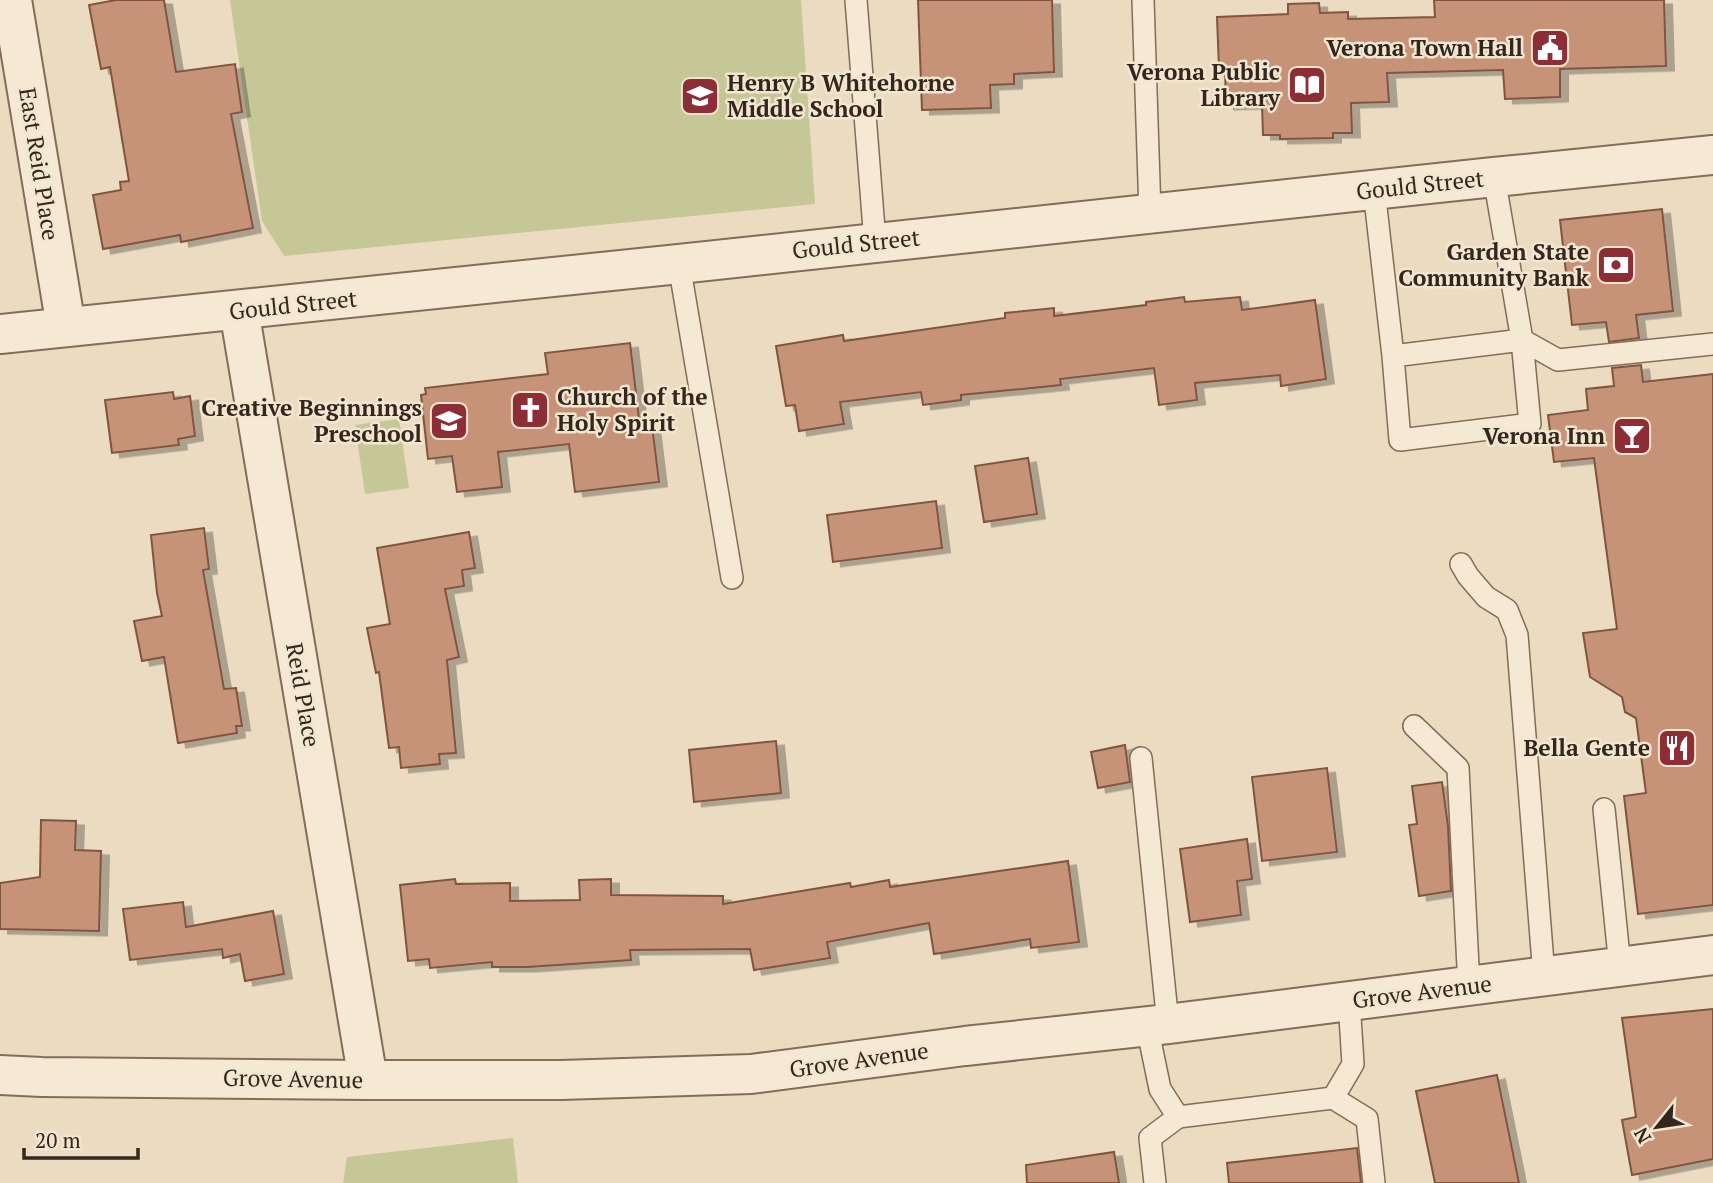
<svg xmlns="http://www.w3.org/2000/svg" width="1713" height="1183" viewBox="0 0 1713 1183" font-family="'PT Serif',serif">
	<style>
		.green { fill: #c6c796 }
		.building { fill: #c69379; stroke: #805541; stroke-width: 2; filter: url(#shadow) }
		.lines { fill: none; stroke-linecap: round; stroke-linejoin: round }
		.service-casing { stroke: #836c5a; stroke-width: 24 }
		.minor-casing { stroke: #836c5a; stroke-width: 42 }
		.tertiary-casing { stroke: #836c5a; stroke-width: 42 }
		.service { stroke: #f6e9d3; stroke-width: 21 }
		.minor { stroke: #f6e9d3; stroke-width: 38 }
		.tertiary { stroke: #f6e9d3; stroke-width: 38 }
		.labels { text-anchor: middle; stroke-width: 5; stroke-linejoin: round; paint-order: stroke }
		.poi-label { font-size: 23px; font-weight: bold; fill: #33261d; stroke: #f2e6d0; text-anchor: end }
		.street-label { font-size: 23px; fill: #33261d; stroke: #f2e6d0 }
	</style>
	<defs>
		<filter id="shadow"><feDropShadow dx="8" dy="4.5" stdDeviation="0" flood-color="#0004"/></filter>
	</defs>
	<rect width="100%" height="100%" fill="#eadbc1"/>
	<g class="green">
		<path d="M230,0H801L815,204L284,256L262,221Z"/>
		<path d="M399,419L409,488L365,494L355,425Z"/>
		<path d="M513,1138L518,1183H343L347,1157Z"/>
	</g>
	<g class="building">
		<path d="M116,0H164L176,72L235,64L242,112L231,114L253,228L181,242L180,235L103,249L93,195L121,190L120,182L129,181L110,67L101,69L89,5Z"/>
		<path d="M918,0H1052L1054,72L1014,74V84L990,85L991,108L922,110Z"/>
		<path d="M1434,0H1664L1666,66L1560,69V97L1505,99L1503,70L1387,73L1389,102L1351,103L1352,133H1333V138L1280,139V135H1263L1262,104L1226,105L1225,68H1219L1217,17L1288,14V4L1319,3L1320,13L1348,12V19L1435,17Z"/>
		<path d="M1662,209L1673,311L1636,315L1639,338L1609,342L1606,322L1572,325L1560,220Z"/>
		<path d="M1184,297L1185,302L1240,297L1242,310L1315,300L1326,379L1281,386L1280,375L1195,383L1197,400L1159,405L1154,368L1060,379L1061,385L961,395V400L923,405L921,392L840,402L844,424L799,431L795,405L786,406L776,346L843,335L844,341L1005,318V313L1054,308V316L1146,305V302Z"/>
		<path d="M630,343L640,427L652,425L659,482L575,492L569,444L498,452L502,487L457,492L452,456L428,459L421,395L426,394L425,388L548,374L545,353Z"/>
		<path d="M1641,365L1643,382L1713,374V905L1638,914L1624,796L1646,793L1636,718L1625,712L1622,697L1590,677L1583,633L1617,629L1594,458L1554,462L1548,415L1588,410L1586,389L1614,386L1612,368Z"/>
		<path d="M173,392L174,399L190,396L195,436L178,439L179,445L112,453L105,400Z"/>
		<path d="M1028,458L1037,514L984,522L975,466Z"/>
		<path d="M936,501L942,548L833,562L827,515Z"/>
		<path d="M204,528L209,569L203,570L224,689L236,688L242,726H236L237,733L178,743L164,657L142,661L134,621L162,616L157,593L151,535Z"/>
		<path d="M469,532L475,568L462,570L464,586L445,589L459,657L447,660L456,753L439,754L440,764L401,768L399,747L389,748L379,672L376,673L367,628L390,624L377,548Z"/>
		<path d="M776,741L781,793L694,802L689,750Z"/>
		<path d="M1125,745L1130,782L1098,788L1091,752Z"/>
		<path d="M1327,768L1337,852L1262,861L1252,777Z"/>
		<path d="M1442,782L1448,826L1451,891L1419,896L1409,825L1417,824L1412,786Z"/>
		<path d="M41,820L76,821L75,850L101,851L99,931L0,929V883L40,877Z"/>
		<path d="M1247,839L1252,879L1237,881L1241,915L1190,922L1180,849Z"/>
		<path d="M1068,861L1079,942L1031,948L1030,939L934,954L929,923L827,942L830,958L754,970L750,949L630,950L631,960L528,967H492V962L430,968L429,959L408,961L400,885L455,879L456,884L510,883V901L580,900L579,880L611,879V895L723,896V904L850,883L851,887L889,880L890,887Z"/>
		<path d="M183,902L186,927L273,911L284,974L245,981L240,954L223,958L222,949L130,960L123,909Z"/>
		<path d="M1713,1009V1159L1632,1175L1622,1120L1636,1117L1622,1018Z"/>
		<path d="M1497,1075L1519,1183H1435L1416,1091Z"/>
		<path d="M1357,1148L1361,1183H1229L1227,1163Z"/>
		<path d="M1114,1152L1119,1183H1027L1026,1165Z"/>
	</g>
	<g class="lines">
		<g class="service-casing">
			<g id="service">
				<path d="M856,0L875,242"/>
				<path d="M1143,0L1150,213"/>
				<path d="M1494,177L1522,340L1558,360L1713,344"/>
				<path d="M1374,190L1393,356L1522,340L1530,424L1400,440L1393,356"/>
				<path d="M679,264L732,578"/>
				<path d="M1461,564L1468,576L1486,597L1507,610L1517,635L1544,976"/>
				<path d="M1414,726L1458,768L1469,987"/>
				<path d="M1141,758L1168,1024"/>
				<path d="M1604,809L1620,967"/>
				<path d="M1147,1026L1160,1089L1178,1117L1333,1098L1353,1064L1349,1001"/>
				<path d="M1333,1098L1367,1119L1374,1183"/>
				<path d="M1155,1183L1150,1138L1178,1117"/>
			</g>
		</g>
		<g class="minor-casing">
			<g id="minor">
				<path d="M12,0L66,327"/>
				<path d="M239,310L368,1080"/>
				<path d="M0,334L679,264L1494,177L1713,155"/>
			</g>
		</g>
		<g class="tertiary-casing">
			<path id="tertiary" d="M0,1075L42,1077L368,1080H561L751,1074L965,1046L1168,1024L1713,955"/>
		</g>
		<use href="#service" class="service"/>
		<use href="#minor" class="minor"/>
		<use href="#tertiary" class="tertiary"/>
	</g>
	<defs>
		<g id="civic-square" transform="scale(2.0125)"><rect x="-9" y="-9" width="18" height="18" rx="4" fill="#8d2e37" stroke="#f2e6d0"/><path d="M-.6-6.5H3V-4.5H.6V-3L4-1V1h2V6H-6V1h2V-1L-.6-3ZM-1.2 2.5V6h2.4V2.5Z" fill="#fff"/></g>
		<g id="library-square" transform="scale(2.0125)"><rect x="-9" y="-9" width="18" height="18" rx="4" fill="#8d2e37" stroke="#f2e6d0"/><path d="M-6-4Q-3-5.5-.7-3.5V5Q-3 3-6 4ZM6-4Q3-5.5 .7-3.5V5Q3 3 6 4Z" fill="#fff"/></g>
		<g id="school-square" transform="scale(2.0125)"><rect x="-9" y="-9" width="18" height="18" rx="4" fill="#8d2e37" stroke="#f2e6d0"/><path d="M0-5L7-2L0 1L-7-2ZM-4 1L0 2.5L4 1V4Q0 6-4 4Z" fill="#fff"/></g>
		<g id="bank-square" transform="scale(2.0125)"><rect x="-9" y="-9" width="18" height="18" rx="4" fill="#8d2e37" stroke="#f2e6d0"/><path d="M-6-4H6V4H-6ZM0-2.3a2.3 2.3 0 1 0 0 4.6a2.3 2.3 0 1 0 0-4.6Z" fill="#fff"/></g>
		<g id="church-square" transform="scale(2.0125)"><rect x="-9" y="-9" width="18" height="18" rx="4" fill="#8d2e37" stroke="#f2e6d0"/><path d="M-1.2-6h2.4v3.5h3.3v2.4h-3.3V6h-2.4V-.1h-3.3v-2.4h3.3Z" fill="#fff"/></g>
		<g id="bar-square" transform="scale(2.0125)"><rect x="-9" y="-9" width="18" height="18" rx="4" fill="#8d2e37" stroke="#f2e6d0"/><path d="M-6-5H6L.8 .8V4.5H3.5V6h-7V4.5H-.8V.8Z" fill="#fff"/></g>
		<g id="restaurant-square" transform="scale(2.0125)"><rect x="-9" y="-9" width="18" height="18" rx="4" fill="#8d2e37" stroke="#f2e6d0"/><path d="M-5-6h1v4h1v-4h1v4h1v-4h1v5L-1.5 .5V6h-2V.5L-5-1ZM5-6V6H3V1.5H1.5Q1.5-4 5-6Z" fill="#fff"/></g>
	</defs>
	<g fill-rule="evenodd">
		<use href="#civic-square" x="1550" y="48"/>
		<use href="#library-square" x="1307" y="85"/>
		<use href="#school-square" x="700" y="96"/>
		<use href="#bank-square" x="1616" y="265"/>
		<use href="#church-square" x="530" y="410"/>
		<use href="#school-square" x="449" y="421"/>
		<use href="#bar-square" x="1632" y="436"/>
		<use href="#restaurant-square" x="1677" y="748"/>
	</g>
	<g class="labels">
		<g class="poi-label">
			<text x="1523" y="56">Verona Town Hall</text>
			<text x="1280" y="80">Verona Public<tspan x="1280" dy="26">Library</tspan></text>
			<text x="727" y="91" text-anchor="start">Henry B Whitehorne<tspan x="727" dy="26">Middle School</tspan></text>
			<text x="1589" y="260">Garden State<tspan x="1589" dy="26">Community Bank</tspan></text>
			<text x="557" y="405" text-anchor="start">Church of the<tspan x="557" dy="26">Holy Spirit</tspan></text>
			<text x="422" y="416">Creative Beginnings<tspan x="422" dy="26">Preschool</tspan></text>
			<text x="1605" y="444">Verona Inn</text>
			<text x="1650" y="756">Bella Gente</text>
		</g>
		<g class="street-label">
			<text transform="translate(39 164) rotate(81)" y="8">East Reid Place</text>
			<text transform="translate(1420 185) rotate(-6)" y="8">Gould Street</text>
			<text transform="translate(856 244) rotate(-6)" y="8">Gould Street</text>
			<text transform="translate(293 305) rotate(-6)" y="8">Gould Street</text>
			<text transform="translate(303 695) rotate(80)" y="8">Reid Place</text>
			<text transform="translate(1422 992) rotate(-7)" y="8">Grove Avenue</text>
			<text transform="translate(859 1060) rotate(-8)" y="8">Grove Avenue</text>
			<text transform="translate(293 1079) rotate(1)" y="8">Grove Avenue</text>
		</g>
	</g>
	<g transform="translate(1657 1127) rotate(240)" stroke="#f2e6d0" stroke-width="5" paint-order="stroke">
	<path d="M0-5L12 26L0 18L-12 26Z" fill="#33261d"/>
	<text y="-10" font-size="19" font-weight="bold" text-anchor="middle" fill="#33261d">N</text>
	</g>
	<path d="M24 1148v10h114v-10" fill="none" stroke="#33261d" stroke-width="3.5"/>
	<text x="35" y="1148" font-size="21" fill="#33261d" stroke="#f2e6d0" stroke-width="5" paint-order="stroke">20 m</text>
</svg>
